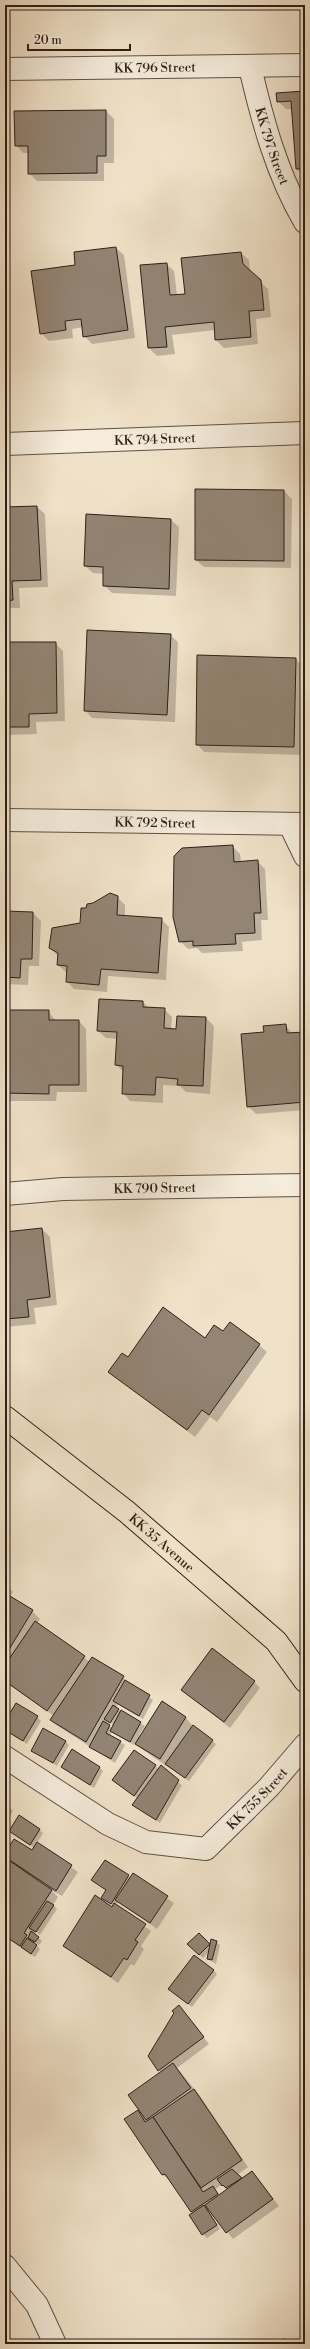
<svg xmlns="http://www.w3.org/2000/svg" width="310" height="2349" viewBox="0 0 310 2349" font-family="'Libre Bodoni',serif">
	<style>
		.shadow { fill: #0003; fill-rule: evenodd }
		.building { fill: #938474; stroke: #2e1f18 }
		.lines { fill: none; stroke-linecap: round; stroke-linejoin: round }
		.minor-casing { stroke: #5e5044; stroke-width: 24 }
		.major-casing { stroke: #2e1f18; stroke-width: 24 }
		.minor { stroke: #f5ecdc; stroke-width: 22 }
		.major { stroke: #f0e2c9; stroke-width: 22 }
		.labels { text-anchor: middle; stroke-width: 3.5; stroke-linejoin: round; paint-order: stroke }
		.street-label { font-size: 13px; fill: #2e1f18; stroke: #f5ecdc }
	</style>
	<rect width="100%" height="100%" fill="#f0e2c9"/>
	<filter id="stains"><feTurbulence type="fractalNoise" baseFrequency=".005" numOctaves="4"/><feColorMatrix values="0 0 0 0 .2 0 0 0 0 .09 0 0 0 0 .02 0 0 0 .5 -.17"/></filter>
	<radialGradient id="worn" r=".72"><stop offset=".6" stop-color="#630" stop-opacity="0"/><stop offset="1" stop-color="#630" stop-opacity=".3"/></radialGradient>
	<g class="shadow">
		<path d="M305,92V177L297,169L293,109H286L278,101Z"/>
		<path d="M106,111L114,119V163H104V181H37L29,173V153H23L16,145L15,112Z"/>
		<path d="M116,248L124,255L135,338L92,344L84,336L83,327L72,329L73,338L49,341L41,333L77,265Z"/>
		<path d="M241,253L249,260L250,272L268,289L271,317L256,319L258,344L224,348L216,340L215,330L172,335L175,354L157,356L149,348L141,266L166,264L174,271L177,295L186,294Z"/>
		<path d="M284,491L292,499L291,568L204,567L196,560Z"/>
		<path d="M37,507L45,514L48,587L19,588L20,608H5V508Z"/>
		<path d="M87,516L171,520L179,527L176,596L112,593L104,585V574L93,573L85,566Z"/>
		<path d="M170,635L178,642L175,722L92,718L85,710Z"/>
		<path d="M5,643H55L63,651L65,721L36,722L37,734L5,735Z"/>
		<path d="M296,659L303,667L302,755L204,752L197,744Z"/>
		<path d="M232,846L240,854L241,862L257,861L265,869L268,920H261L262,940L242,942L243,951L202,953L197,948L188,949L180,941Z"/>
		<path d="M117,897L125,905V916L161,919L169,927L166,980L108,976L107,992L74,989L67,981V973L58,965V956L50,948L81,924L87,909Z"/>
		<path d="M5,912L33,913L41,921L39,966H29L28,985L5,984Z"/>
		<path d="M143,1002L149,1008L164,1009L172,1017L171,1029L177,1030L206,1018L214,1026L210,1094L186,1092L180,1086L163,1085V1103L130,1101L123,1093L124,1072L116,1065L118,1039L106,1038L98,1031Z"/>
		<path d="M5,1011H48L56,1021H79L86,1029L87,1092H57L56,1101H6Z"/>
		<path d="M285,1025L293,1034L305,1033V1110L256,1114L248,1106L265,1033Z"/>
		<path d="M42,1229L50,1237L57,1305L34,1308L36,1324L5,1327V1233Z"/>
		<path d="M223,1333L259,1345L267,1352L217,1422L210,1417L195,1437L109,1372L128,1358Z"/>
		<path d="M5,1584L13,1592L9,1597L32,1611L40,1619L37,1624L90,1662L123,1677L129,1684L153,1700L143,1719L118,1704L116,1708L145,1726L139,1735L141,1736L162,1702L186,1718L192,1725L216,1744L189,1781L143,1750L135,1743L134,1745L112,1732L110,1736L125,1745L115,1763L58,1726L51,1720L54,1716L5,1682ZM108,1721L114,1726L112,1728L106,1724Z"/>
		<path d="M254,1682L260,1688L230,1728L182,1690Z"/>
		<path d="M5,1695L10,1699L5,1708Z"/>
		<path d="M37,1717L41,1721L27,1744L5,1730V1723Z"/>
		<path d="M65,1741L69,1745L57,1766L32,1750Z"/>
		<path d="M155,1766L182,1785L160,1823L137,1808L133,1805L138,1799L113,1780Z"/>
		<path d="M62,1767L100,1768L103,1771L94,1788Z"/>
		<path d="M5,1804L13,1811L5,1824Z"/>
		<path d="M39,1830L43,1833L37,1843L78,1872L62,1896L51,1890L58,1897L53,1905L57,1909L40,1935L36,1932L34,1934L42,1941L39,1945L33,1942L40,1949L35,1957L5,1937V1864L11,1862L5,1855L32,1852L34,1848L10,1831Z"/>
		<path d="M105,1861L131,1878L133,1874L174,1903L157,1929L118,1902L116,1905L151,1931L141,1946L144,1949L134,1966L131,1964L118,1983L64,1946L113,1906L102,1898L107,1891L93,1880Z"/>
		<path d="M199,1934L211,1947L216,1942L220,1945L216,1964L208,1959L210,1951L203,1958L189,1944Z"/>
		<path d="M213,1970L217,1974L192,2007L174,1993Z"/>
		<path d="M179,2007L209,2044L177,2068L200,2096L248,2167L237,2175L242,2180L252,2172L279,2206L233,2239L210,2210L209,2211L220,2229L207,2238L203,2234L190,2215L194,2213L171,2181L163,2175L126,2120L137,2112L147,2120L129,2095L161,2073L149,2056ZM222,2185L227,2190L220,2195L215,2189Z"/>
	</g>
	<g class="building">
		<path d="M305,91V169H296L291,101L277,102L276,93Z"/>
		<path d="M106,110V156H97V173L28,174V146H15L14,111Z"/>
		<path d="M116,247L128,330L83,337L81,319L65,321L66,330L40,334L31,271L75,265L74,252Z"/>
		<path d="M241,252L243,264L261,280L264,310L249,311L251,337L215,340L214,322L165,327L167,347L148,348L140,265L167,263L170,295L185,294L181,258Z"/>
		<path d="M195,489L284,490V561L195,560Z"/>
		<path d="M37,506L41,580L12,581L13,600L5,601V507Z"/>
		<path d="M86,514L171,519L169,589L103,586V567L84,566Z"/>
		<path d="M87,630L171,634L167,715L84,711Z"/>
		<path d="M5,642H56L57,713L29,714V727H5Z"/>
		<path d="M197,655L296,658L294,747L196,745Z"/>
		<path d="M233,845L234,862L258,860L261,913H254L255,933L235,934L236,944L193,946V941L179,942L173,917L174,856L182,848Z"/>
		<path d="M110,893L118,896L117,915L162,918L158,973L101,969L99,985L66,982L67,966L57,965L58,953L49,948L52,928L80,923L81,908H86L87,904L93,903Z"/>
		<path d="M5,911L33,912L32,959H21L20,978L5,977Z"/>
		<path d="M99,999L143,1001V1007L165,1008L164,1028L176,1029L177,1016L206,1017L203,1086L177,1085L178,1079L156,1077L155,1095L122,1094L123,1066L115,1065L117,1032L97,1031Z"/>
		<path d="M5,1010H49V1020H79V1085H49V1094L5,1093Z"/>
		<path d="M286,1024L287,1033L305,1032V1102L247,1107L241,1034L264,1032L263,1026Z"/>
		<path d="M42,1228L50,1297L27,1300L29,1317L5,1319V1232Z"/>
		<path d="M163,1307L205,1338L214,1325L223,1331L230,1322L260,1344L209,1415L202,1410L187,1430L108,1372L122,1353L128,1357Z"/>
		<path d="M5,1593L33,1610L5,1656Z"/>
		<path d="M35,1621L85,1656L47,1711L5,1681V1665Z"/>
		<path d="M212,1648L255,1681L224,1722L181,1690Z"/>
		<path d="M92,1657L124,1676L86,1742L50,1720Z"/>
		<path d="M125,1680L150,1695L139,1716L113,1701Z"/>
		<path d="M162,1701L186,1717L160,1759L135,1744Z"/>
		<path d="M16,1703L38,1716L23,1741L5,1730V1721Z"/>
		<path d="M113,1705L119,1709L110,1723L104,1719Z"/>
		<path d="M121,1710L141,1722L130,1742L110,1731Z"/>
		<path d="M103,1721L110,1725L106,1733L121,1741L111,1759L89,1747Z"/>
		<path d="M193,1725L213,1740L185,1778L165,1764Z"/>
		<path d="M43,1728L66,1741L53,1763L31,1751Z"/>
		<path d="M72,1749L100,1767L90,1785L61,1767Z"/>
		<path d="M134,1750L156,1765L134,1796L112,1780Z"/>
		<path d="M161,1765L179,1780L156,1820L132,1805Z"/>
		<path d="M19,1815L40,1829L30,1845L9,1831Z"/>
		<path d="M14,1839L32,1850L37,1842L72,1865L56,1891L5,1857V1853Z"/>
		<path d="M7,1859L52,1890L24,1933L27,1935L20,1946L5,1936V1862Z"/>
		<path d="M105,1860L129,1875L111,1904L101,1898L106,1890L91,1880Z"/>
		<path d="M133,1873L168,1896L150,1923L115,1900Z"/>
		<path d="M95,1895L112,1907L114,1903L146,1924L135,1940L138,1942L127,1960L124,1958L111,1977L63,1946Z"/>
		<path d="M47,1901L54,1905L36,1932L29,1928Z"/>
		<path d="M31,1931L39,1937L35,1942L28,1938Z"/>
		<path d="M199,1933L210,1944L199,1955L187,1944Z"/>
		<path d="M27,1938L37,1945L31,1954L21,1947Z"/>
		<path d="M211,1939L217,1941L212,1960L207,1959Z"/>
		<path d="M194,1955L214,1970L188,2004L168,1989Z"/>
		<path d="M179,2005L204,2037L158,2071L148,2056L174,2013L172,2011Z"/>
		<path d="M173,2063L191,2088L146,2120L128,2095Z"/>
		<path d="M194,2089L242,2160L201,2188L153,2117Z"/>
		<path d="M138,2110L145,2122L153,2117L203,2192L213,2186L218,2194L191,2212L165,2174L162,2175L124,2119Z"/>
		<path d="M232,2169L242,2178L226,2188L223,2185L222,2186L217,2179Z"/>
		<path d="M252,2171L273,2199L226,2233L205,2205Z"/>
		<path d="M204,2205L217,2225L202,2235L189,2215Z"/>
		<path d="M285,2339L286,2344H254Z"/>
	</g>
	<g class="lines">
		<g class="minor-casing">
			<g id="minor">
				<path id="s1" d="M250,67C262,119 277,175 305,222"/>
				<path id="s2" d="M5,69L305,65"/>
				<path id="s3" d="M5,444L305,433"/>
				<path id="s4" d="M5,820L305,824"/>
				<path d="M290,825L305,856"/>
				<path id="s5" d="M5,1194L63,1189L305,1185"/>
				<path id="s6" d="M5,1757L108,1824L146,1842L206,1849L269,1787L305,1745"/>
				<path d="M5,2266L37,2305L55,2344"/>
			</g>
		</g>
		<g class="major-casing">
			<g id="major">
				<path id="s7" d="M5,1417L127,1512L276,1641L305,1681"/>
			</g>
		</g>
		<use href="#minor" class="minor"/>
		<use href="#major" class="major"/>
	</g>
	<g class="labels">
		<g class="street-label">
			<text dy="5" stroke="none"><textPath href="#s2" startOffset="150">KK 796 Street</textPath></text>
			<text dy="5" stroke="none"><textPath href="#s1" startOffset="82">KK 797 Street</textPath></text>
			<text dy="5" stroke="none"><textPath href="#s3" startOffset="150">KK 794 Street</textPath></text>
			<text dy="5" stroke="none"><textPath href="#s4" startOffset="150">KK 792 Street</textPath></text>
			<text dy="5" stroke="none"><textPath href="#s5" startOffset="150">KK 790 Street</textPath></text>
			<text dy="5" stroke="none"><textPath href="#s7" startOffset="201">KK 35 Avenue</textPath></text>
			<text dy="5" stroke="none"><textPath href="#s6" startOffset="297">KK 755 Street</textPath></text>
		</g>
	</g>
	<rect width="310" height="2349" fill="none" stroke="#f0e2c9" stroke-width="20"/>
	<rect x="6" y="6" width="298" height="2337" fill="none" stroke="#2e1f18" stroke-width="2"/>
	<rect x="10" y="10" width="290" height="2329" fill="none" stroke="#2e1f18"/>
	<path d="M28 44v6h102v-6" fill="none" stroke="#2e1f18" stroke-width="2"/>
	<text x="34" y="44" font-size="12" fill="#2e1f18" stroke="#f5ecdc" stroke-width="3" paint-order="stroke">20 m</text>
	<rect width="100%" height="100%" filter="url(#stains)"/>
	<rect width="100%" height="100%" fill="url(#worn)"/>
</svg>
